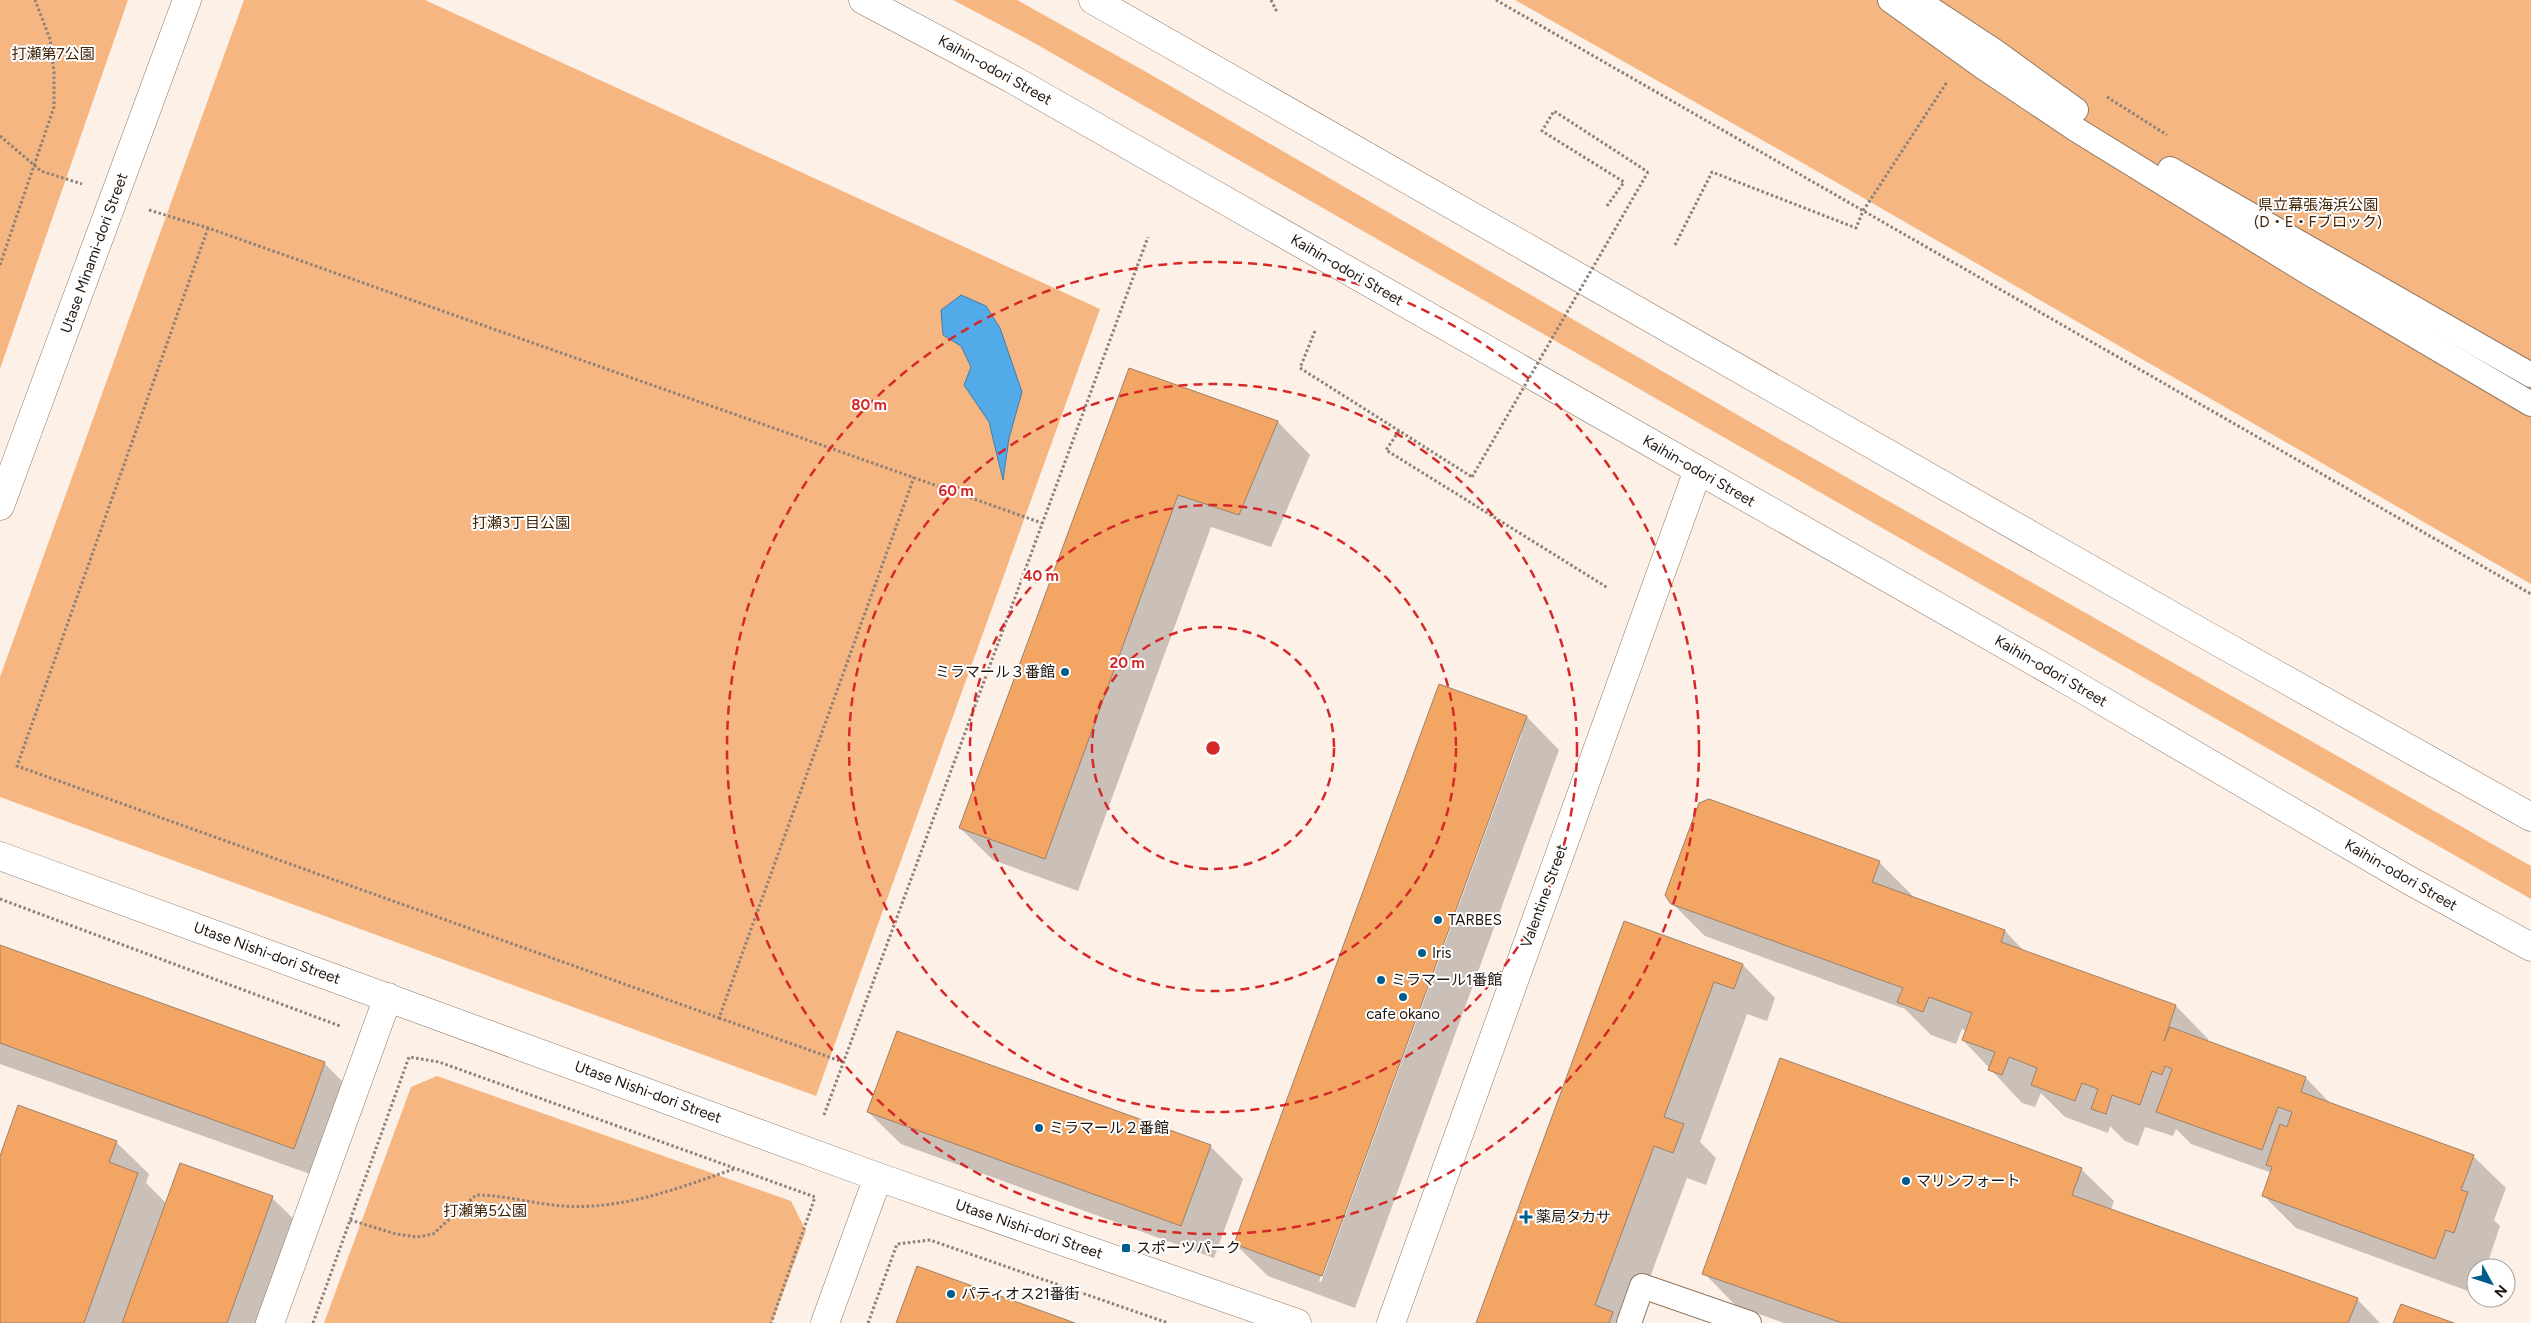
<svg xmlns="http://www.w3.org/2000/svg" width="2531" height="1323" viewBox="0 0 2531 1323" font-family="Figtree,'Noto Sans JP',sans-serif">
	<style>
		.green { fill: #f5b682 }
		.water { fill: #53aae8; stroke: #447da6 }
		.shadow { fill: #0003; fill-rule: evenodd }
		.building { fill: #f3a563; stroke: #9c806b }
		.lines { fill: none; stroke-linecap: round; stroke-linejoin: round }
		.service-casing { stroke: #917660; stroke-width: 26 }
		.tertiary-casing { stroke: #917660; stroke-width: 29 }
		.path { stroke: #8c8078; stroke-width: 3; stroke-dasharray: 2.5 2.5; stroke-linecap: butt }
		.service { stroke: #fff; stroke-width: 24 }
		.tertiary { stroke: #fff; stroke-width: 28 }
		.path-bridge { stroke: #8c8078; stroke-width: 3; stroke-dasharray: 2.5 2.5; stroke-linecap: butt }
		.ring { fill: none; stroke: #d62828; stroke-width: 2.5; stroke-dasharray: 9 6 }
		.poi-dot { fill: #005c8d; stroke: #fff; stroke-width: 2 }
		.labels { text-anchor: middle; stroke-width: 4; stroke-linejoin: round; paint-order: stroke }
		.park-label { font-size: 15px; fill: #402205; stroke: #fff }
		.street-label { font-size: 15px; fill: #20150d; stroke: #fff }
		.poi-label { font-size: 15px; fill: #20150d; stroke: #fff; text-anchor: start }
		.centre { fill: #d62828; stroke: #fff; stroke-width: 2.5 }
		.ring-label { font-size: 15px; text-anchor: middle; font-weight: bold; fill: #d62828; stroke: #fff; stroke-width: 4; stroke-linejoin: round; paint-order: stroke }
	</style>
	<rect width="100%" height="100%" fill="#fdf0e7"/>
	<g class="green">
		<path d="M0,0H128L0,369Z"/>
		<path d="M244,0H425L1100,309L816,1096L0,797V677Z"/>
		<path d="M953,0H1017L1148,73L1781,440L2531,866V899L1029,40Z"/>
		<path d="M1515,0H2531V584L1822,174Z"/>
		<path d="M437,1076L791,1201L806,1231L772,1323H324L411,1087Z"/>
	</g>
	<path class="water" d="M961,295L986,306L1000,328L1022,392L1009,438L1003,480L989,422L964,385L971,367L961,346L943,335L941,310Z"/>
	<g class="shadow">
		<path d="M1130,370L1278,422L1310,455L1271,547L1211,527L1078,891L993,860L960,828Z"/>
		<path d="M1440,685L1527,717L1559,750L1355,1308L1268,1276L1235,1244ZM1520,733H1522L1321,1282L1319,1281Z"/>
		<path d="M1879,862L1912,895L1911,897L2005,931L2025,952L2176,1006L2208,1039L2207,1042L2306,1078L2331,1104L2473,1156L2506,1188L2494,1220L2500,1226L2487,1265L2479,1262L2468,1291L2296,1228L2264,1196L2272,1173L2191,1144L2176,1129L2173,1136L2145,1127L2138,1146L2125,1141L2110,1126L2108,1133L2065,1117L2041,1093L2035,1107L2022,1103L1963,1040L1967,1031L1962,1029L1956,1044L1931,1035L1905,1009L1705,936L1672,903Z"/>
		<path d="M1624,922L1743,965L1775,998L1767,1021L1747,1014L1700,1142L1716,1158L1706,1185L1687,1178L1633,1323H1478Z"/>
		<path d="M0,947L324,1063L357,1096L327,1180L0,1064Z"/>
		<path d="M868,1112L1210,1146L1243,1179L1214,1258L901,1144Z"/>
		<path d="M116,1142L149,1174L146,1183L166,1203L272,1198L305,1230L272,1323H0V1159Z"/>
		<path d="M2081,1169L2114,1201L2111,1210L2357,1299L2380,1323H1784L1736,1306L1704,1273Z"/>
	</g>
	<g class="building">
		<path d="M1129,368L1278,421L1239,515L1178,495L1045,859L959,828Z"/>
		<path d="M1439,684L1527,716L1322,1276L1234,1244Z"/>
		<path d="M1709,799L1880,861L1872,882L2005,930L2001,942L2176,1005L2164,1041L2170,1027L2306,1077L2301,1092L2474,1155L2461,1190L2468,1192L2454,1233L2446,1230L2435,1259L2262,1196L2272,1167L2266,1165L2280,1124L2287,1127L2292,1112L2278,1107L2262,1150L2156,1112L2172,1069L2165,1066L2162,1075L2152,1071L2140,1105L2112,1095L2106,1114L2091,1109L2098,1089L2082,1083L2075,1101L2031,1085L2037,1068L2009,1057L2002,1075L1988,1070L1995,1052L1962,1040L1972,1013L1929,997L1923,1012L1897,1002L1903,988L1671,904L1665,895L1699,803Z"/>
		<path d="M1624,921L1743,964L1734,989L1714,982L1664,1117L1684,1124L1673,1153L1654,1146L1595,1305L1613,1312L1609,1323H1476Z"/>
		<path d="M0,945L325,1062L294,1149L0,1043Z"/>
		<path d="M897,1031L1211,1145L1181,1226L867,1112Z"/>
		<path d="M1780,1058L2082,1168L2072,1195L2358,1298L2348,1323H1842L1702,1274Z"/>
		<path d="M18,1105L117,1141L109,1162L138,1173L84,1323H0V1156Z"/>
		<path d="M180,1163L273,1196L227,1323H122Z"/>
		<path d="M917,1266L1075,1323H896Z"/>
		<path d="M2401,1304L2454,1323H2393Z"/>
	</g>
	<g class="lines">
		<g class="service-casing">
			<g id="service">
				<path d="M1890,0L1983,67L2077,130L2309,273L2531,404"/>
				<path d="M1917,0L1993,50L2076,110"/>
				<path d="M2170,169L2531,375"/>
				<path d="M1629,1323L1642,1286L1749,1323"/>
			</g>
		</g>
		<g class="tertiary-casing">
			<g id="tertiary">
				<path d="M863,0L1012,79L2072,683L2405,878L2531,947"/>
				<path d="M1093,0L2204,634L2531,817"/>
				<path d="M0,506L187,0"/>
				<path d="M0,856L878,1177L1297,1323"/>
				<path d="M270,1323L388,997"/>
				<path d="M825,1323L878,1177"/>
				<path d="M1391,1323L1698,470"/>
			</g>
		</g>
		<g class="path">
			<path d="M1271,0L1277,12"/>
			<path d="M1496,0L2531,594"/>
			<path d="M2107,97L2167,135"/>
			<path d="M0,136L41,171L82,184"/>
			<path d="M1607,206L1624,182L1542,131L1554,111L1648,172"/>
			<path d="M149,210L208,228L1042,523"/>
			<path d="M208,228L17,766L719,1018L914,477"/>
			<path d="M1675,245L1712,172L1856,228L1863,211L1947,82"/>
			<path d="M0,265L54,107V72L50,39L35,0"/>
			<path d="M1315,331L1300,368L1472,477"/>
			<path d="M1399,431L1386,450L1608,588"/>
			<path d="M0,899L340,1026"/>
			<path d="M719,1018L843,1062"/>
			<path d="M824,1115L1148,237"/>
			<path d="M350,1220L396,1234L417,1237L433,1234L476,1195C505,1195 534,1204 563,1206C624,1210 678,1188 734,1169"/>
			<path d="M313,1323L409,1057L439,1062L815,1197L771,1323"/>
			<path d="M868,1323L897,1244L930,1240L1168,1323"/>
		</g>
		<use href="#service" class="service"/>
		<use href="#tertiary" class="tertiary"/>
		<path class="path-bridge" d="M1472,477L1648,172"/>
	</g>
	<g class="ring">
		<circle cx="1213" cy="748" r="121"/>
		<circle cx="1213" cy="748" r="243"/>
		<circle cx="1213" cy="748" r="364"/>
		<circle cx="1213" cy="748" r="486"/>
	</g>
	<g class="poi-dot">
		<circle cx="1065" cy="672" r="5"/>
		<circle cx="1438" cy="920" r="5"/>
		<circle cx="1422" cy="953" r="5"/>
		<circle cx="1381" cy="980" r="5"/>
		<circle cx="1403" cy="997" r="5"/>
		<circle cx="1039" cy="1128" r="5"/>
		<circle cx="1906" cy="1181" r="5"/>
		<path d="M1523.5 1209.5h5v5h5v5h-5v5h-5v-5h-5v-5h5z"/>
		<rect x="1121" y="1243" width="10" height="10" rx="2.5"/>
		<circle cx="951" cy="1294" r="5"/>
	</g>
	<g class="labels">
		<g class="park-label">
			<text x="53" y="59">打瀬第7公園</text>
			<text x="2318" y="210">県立幕張海浜公園<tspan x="2318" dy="17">(D・E・Fブロック)</tspan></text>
			<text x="521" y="528">打瀬3丁目公園</text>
			<text x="485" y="1216">打瀬第5公園</text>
		</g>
		<g class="street-label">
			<text transform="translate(995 70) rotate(29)" y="5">Kaihin-odori Street</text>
			<text transform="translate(94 253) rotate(-70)" y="5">Utase Minami-dori Street</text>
			<text transform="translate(1347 270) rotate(30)" y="5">Kaihin-odori Street</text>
			<text transform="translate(1699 471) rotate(30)" y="5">Kaihin-odori Street</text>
			<text transform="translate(2051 671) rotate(30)" y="5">Kaihin-odori Street</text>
			<text transform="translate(2401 875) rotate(30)" y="5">Kaihin-odori Street</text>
			<text transform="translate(1544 896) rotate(-70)" y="5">Valentine Street</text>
			<text transform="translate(267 953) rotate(20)" y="5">Utase Nishi-dori Street</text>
			<text transform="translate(648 1092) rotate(20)" y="5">Utase Nishi-dori Street</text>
			<text transform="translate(1029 1229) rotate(19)" y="5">Utase Nishi-dori Street</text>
		</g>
		<g class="poi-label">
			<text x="1055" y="677" text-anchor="end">ミラマール３番館</text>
			<text x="1448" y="925">TARBES</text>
			<text x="1432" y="958">Iris</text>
			<text x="1391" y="985">ミラマール1番館</text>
			<text x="1403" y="1019" text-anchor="middle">cafe okano</text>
			<text x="1049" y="1133">ミラマール２番館</text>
			<text x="1916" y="1186">マリンフォート</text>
			<text x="1536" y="1222">薬局タカサ</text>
			<text x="1136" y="1253">スポーツパーク</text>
			<text x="961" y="1299">パティオス21番街</text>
		</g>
	</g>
	<circle cx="1213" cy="748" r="8" class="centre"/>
	<g class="ring-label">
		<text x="869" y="410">80 m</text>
		<text x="956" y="496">60 m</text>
		<text x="1041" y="581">40 m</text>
		<text x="1127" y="668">20 m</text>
	</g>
	<g transform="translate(2491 1283) rotate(130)"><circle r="24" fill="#ffffff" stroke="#a6a19e"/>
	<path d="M0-4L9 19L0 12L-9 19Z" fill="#005c8d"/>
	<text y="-8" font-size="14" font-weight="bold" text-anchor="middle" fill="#20150d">N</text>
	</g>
</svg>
